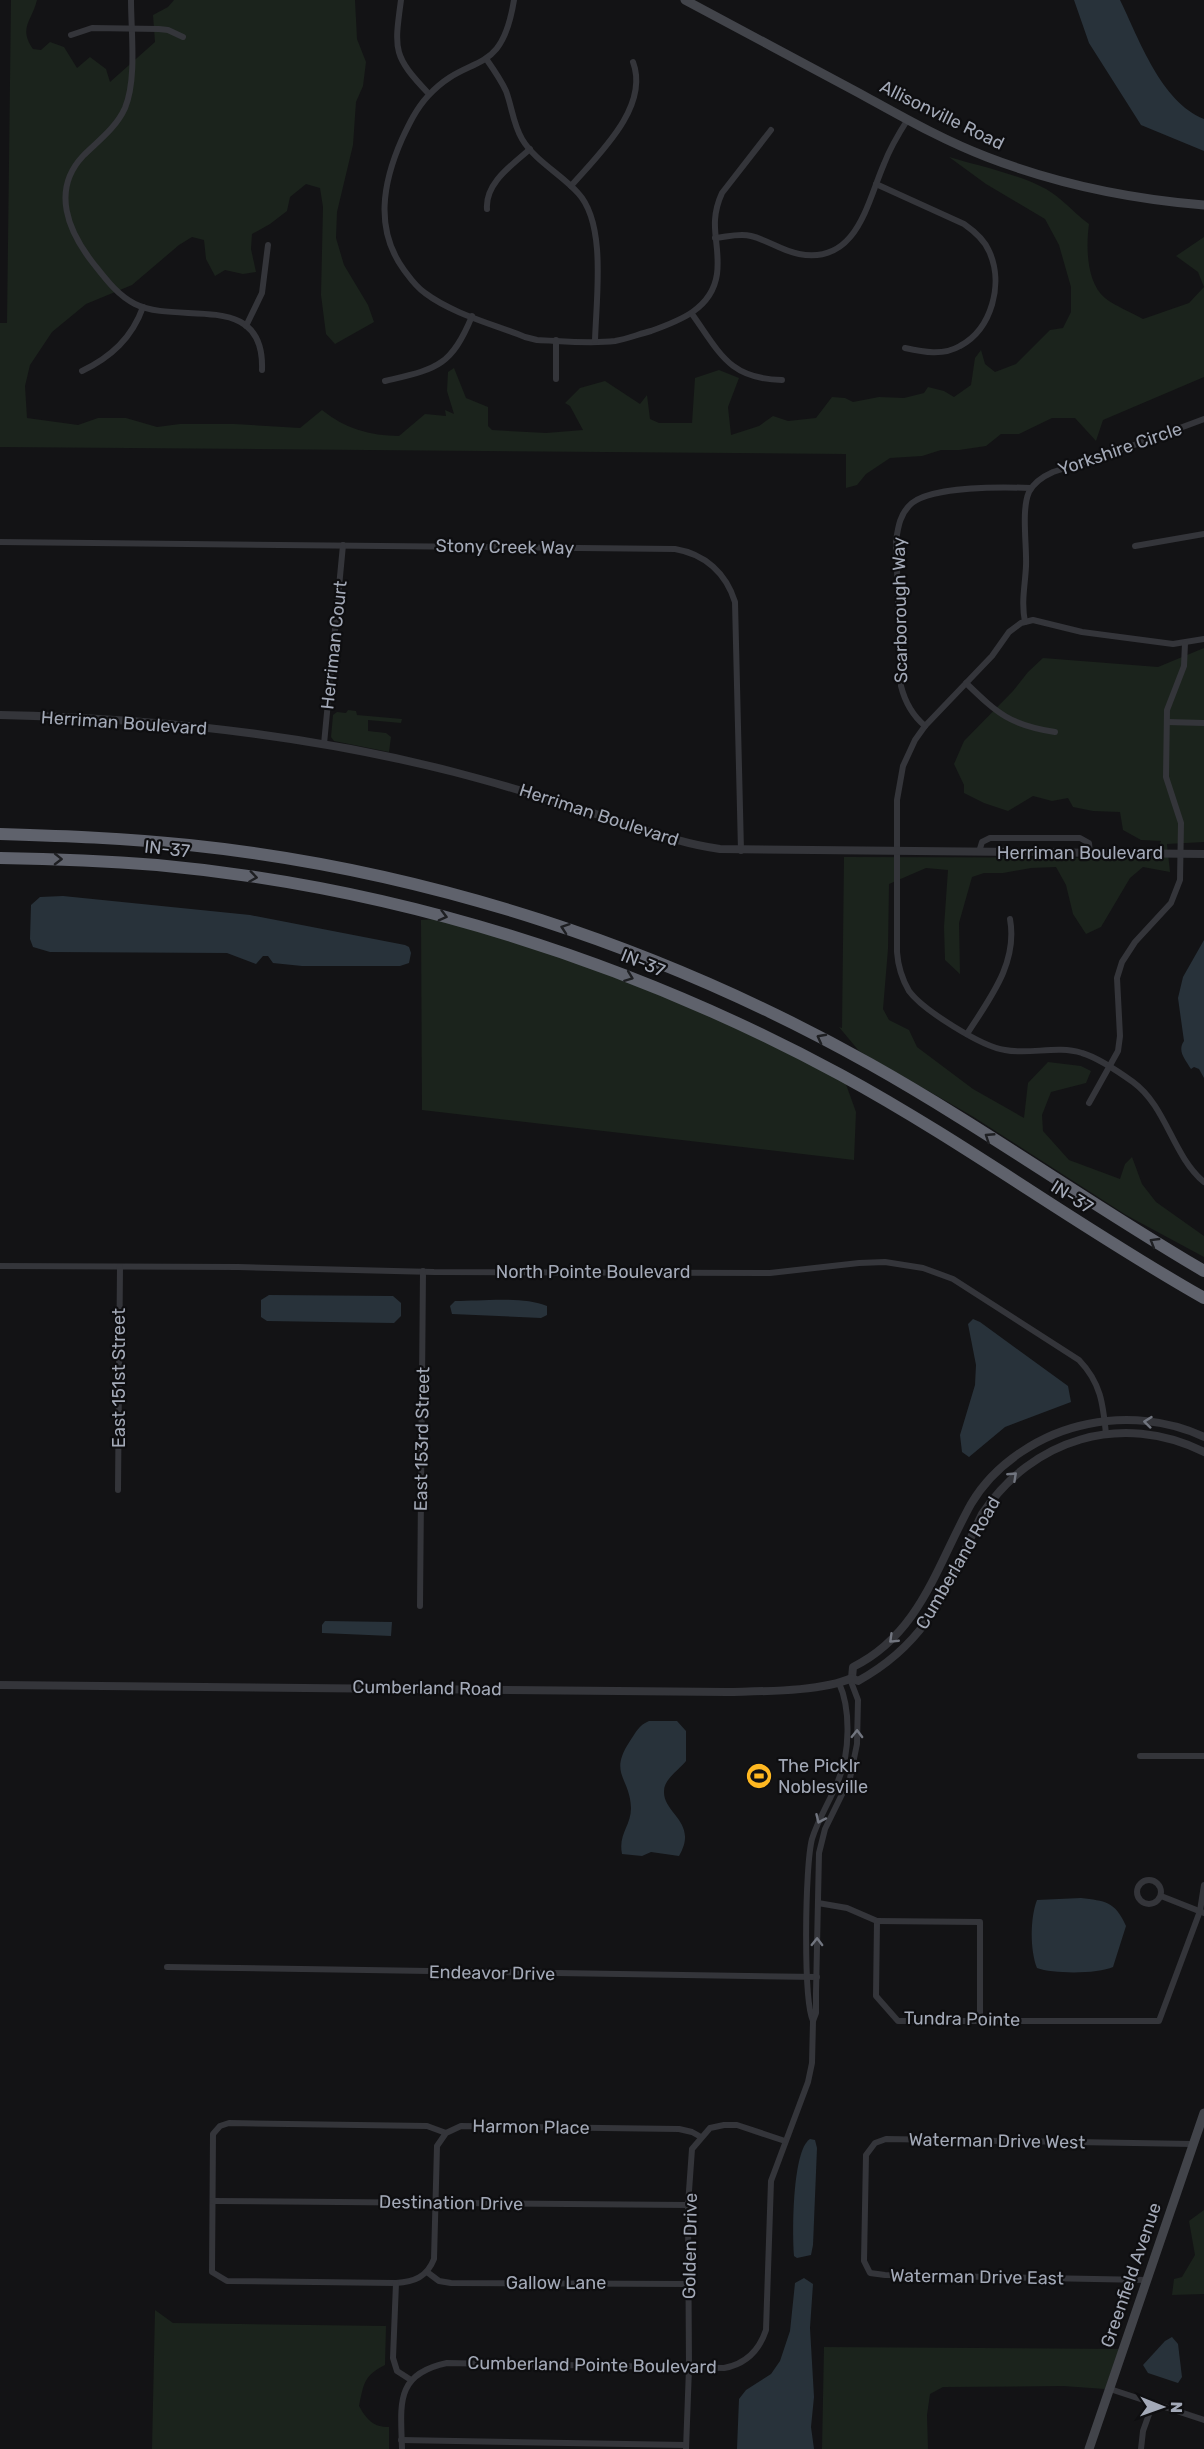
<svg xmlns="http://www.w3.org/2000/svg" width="1204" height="2449" viewBox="0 0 1204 2449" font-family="Rubik,sans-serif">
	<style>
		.green { fill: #1b231c }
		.water { fill: #28323a }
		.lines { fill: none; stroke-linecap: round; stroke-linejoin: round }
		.minor { stroke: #34353a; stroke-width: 6 }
		.tertiary { stroke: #34353a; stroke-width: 8 }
		.secondary { stroke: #42444a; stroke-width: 9 }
		.motorway { stroke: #5f626c; stroke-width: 12 }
		.oneway { stroke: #1e1f22 }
		.oneway2 { stroke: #71757f }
		.labels { text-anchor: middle; stroke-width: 4.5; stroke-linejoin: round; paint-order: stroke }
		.street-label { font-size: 18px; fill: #a3a9b7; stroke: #0e0e10 }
		.poi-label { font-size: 18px; fill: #a3a9b7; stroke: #0e0e10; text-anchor: start }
	</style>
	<rect width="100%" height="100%" fill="#131315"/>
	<g class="green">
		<path d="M11,0H37C32,21 18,28 33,49L41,50L50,42L64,47L77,68L90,57L106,69L110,82L155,42L153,15L168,7L174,0H355L357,39L366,62L363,86L356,102L353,145L337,212L336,238L344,265L368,305L374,322L335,344L326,334L321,295L323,207L320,188L306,184L290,197L287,211L270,224L252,234L251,249L256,272L243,274L225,270L215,276L206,259L204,240L192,237L179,245L132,285L86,304L52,332L30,365L25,386L27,418L78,425L98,418H126L157,427L180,424H234L300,428L322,410C344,428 370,436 399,436L425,414L446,416L445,410L454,414L447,391L448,372L454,368L466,398L488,407V426L492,430L546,433L583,430L570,406L565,403L580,388L605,381L640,404L647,395L650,419L659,423H692L695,378L719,370L739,378L728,407L731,435L759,426L773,416L788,421L816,418L832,397L845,398L853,402L879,397L904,398L924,393L928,387L944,391L954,397L971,385L975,358L981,350L985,364L995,372L1016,364L1050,330L1063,328L1071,312V287L1059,245L1045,219L986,184L949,157C979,166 1018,174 1046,189C1062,198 1074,213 1089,224C1086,246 1086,282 1105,298C1115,306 1131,312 1143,319L1189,303L1204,287L1198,272L1176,256L1204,237V377L1103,420L1096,441L1075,418H1052L1019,434H1001L986,446L959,450H941L922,456L890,458L866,474L857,485L846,488V454L0,447V323H7Z"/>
		<path d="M1204,648V842L1167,844L1170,872L1143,867L1130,878L1101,927L1086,934L1073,914L1066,885L1056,867L1031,868L1003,873H984L972,877L959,923L960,974L945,960L944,927L948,870L926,868L889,884L888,949L883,1009L889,1020L909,1030L917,1047L973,1089L1024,1118L1028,1083L1048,1062L1081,1066L1091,1071L1086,1083L1051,1092L1042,1115L1043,1131L1069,1160L1120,1179L1125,1164L1132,1157L1142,1184L1156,1202L1204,1236V1257L1126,1215L972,1116L859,1051L839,1027L842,1028L844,857L1153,858L1161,841L1141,840L1123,830L1120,812L1093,811L1073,807L1068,798L1052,801L1033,796L1008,811L984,803L964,793V785L954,764L964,741L1013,691L1028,672L1043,658L1158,667Z"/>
		<path d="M348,710L356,711L357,715L402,719L401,723L368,720V731L386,733L391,737L389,752L334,741L331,737L333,715L337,712L346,713Z"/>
		<path d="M450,918L658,989L843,1076L856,1112L854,1160L422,1110L421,920Z"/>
		<path d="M1204,2210V2294L1172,2295L1174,2279L1182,2277L1195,2255L1189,2221Z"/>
		<path d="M155,2310L173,2323L386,2326L385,2365C363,2376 364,2384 359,2406C367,2420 373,2427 389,2427V2449H152Z"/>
		<path d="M824,2347L1119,2349L1105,2389L1063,2386L943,2387L930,2394L927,2415L928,2449H822Z"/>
	</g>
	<g class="water">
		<path d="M1074,0H1120C1139,39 1161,102 1204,119V151L1141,125L1089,43Z"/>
		<path d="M63,896L250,915L405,945L409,947L411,953L409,963L400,966H302L273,963L268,956H263L256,964L227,953L50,952L33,947L30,939L31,905L40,897Z"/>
		<path d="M1204,940V1078L1199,1069L1194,1067L1191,1069C1185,1059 1177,1051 1184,1041L1178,998L1183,977Z"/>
		<path d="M269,1295L393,1296L401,1303V1316L394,1323L267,1321L261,1317V1300Z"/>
		<path d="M455,1301C481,1301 523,1296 547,1306V1315L541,1318L452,1314L450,1306Z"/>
		<path d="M973,1319L980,1322L1068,1386L1071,1402L1005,1427L969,1457L962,1452L960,1435L975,1385L976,1365L968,1324Z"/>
		<path d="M325,1621L392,1622L391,1636L322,1633V1625Z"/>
		<path d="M649,1721H677L686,1731V1761C679,1770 664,1779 664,1791C663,1814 699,1822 679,1856L651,1852L642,1856L622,1854C618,1834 631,1826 631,1808C630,1777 608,1774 630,1741C636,1732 639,1725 649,1721Z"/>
		<path d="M1081,1898C1105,1901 1115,1901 1126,1926L1113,1967C1098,1974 1053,1974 1037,1968C1030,1950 1030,1918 1037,1900Z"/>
		<path d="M810,2139L815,2140L817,2148L813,2245L811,2255L797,2258L794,2256C792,2235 792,2150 810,2139Z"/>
		<path d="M804,2278L813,2284L810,2328L814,2397L811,2427L814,2449H737L739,2399L746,2390L771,2374L780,2361L790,2331L795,2283Z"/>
		<path d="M1172,2337L1178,2344L1182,2377L1178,2383L1148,2373L1143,2365L1165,2341Z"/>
	</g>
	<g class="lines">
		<g class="minor">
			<path d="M131,0C131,32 137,79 125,108C116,128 98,141 83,156C51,190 68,231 93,263C105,278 117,295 135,304C179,326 265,289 262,370"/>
			<path d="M401,0C394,51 393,56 429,94"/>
			<path d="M514,0C501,80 469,51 428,96C416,109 409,124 402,139C383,182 374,229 404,270C410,278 416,287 425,293C453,314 493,324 525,337L537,340C562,341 590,344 615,341C627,339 639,334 651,331C679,321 712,309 717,274C721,243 707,226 722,193L771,130"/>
			<path d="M71,35L92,28L159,29L168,30L183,37"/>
			<path d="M487,60C494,70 501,80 506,91C512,107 513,124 522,139C535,161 561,174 578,193C607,224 596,300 595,341"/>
			<path d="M876,184L964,224C974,231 984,239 989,251C1004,283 992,329 960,346C943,356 923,352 905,348"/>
			<path d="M571,186C598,155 650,107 633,62"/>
			<path d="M487,209C485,183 512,165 530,149"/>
			<path d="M715,238C727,237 739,233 751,236C768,240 782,251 799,254C857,265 867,203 884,164C890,148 899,133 908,119"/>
			<path d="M692,314C720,353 729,379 782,380"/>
			<path d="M246,326L262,293L268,245"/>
			<path d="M556,340V379"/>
			<path d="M82,371C111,357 132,338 143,307"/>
			<path d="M385,381C435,369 451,368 472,316"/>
			<path d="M0,542L675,549C705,554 726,573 735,602L741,851"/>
			<path d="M1135,546L1204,534"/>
			<path d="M1025,622C1021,601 1025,587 1026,566C1027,546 1021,510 1029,492C1034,482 1044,476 1053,472L1118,451L1204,419"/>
			<path d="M1204,639L1173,644L1082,632L1033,620L1021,623L1009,632L992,656L925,726L915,740L903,766L897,800V952C898,966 902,979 909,991C923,1010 982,1047 1005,1050C1030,1055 1057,1045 1082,1053C1099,1058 1119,1072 1133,1082C1167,1107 1172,1155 1204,1182"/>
			<path d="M966,683C998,714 1010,725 1055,732"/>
			<path d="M1167,722L1204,723"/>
			<path d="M925,726C912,715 905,702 901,686L896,541C898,527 900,513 912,503C934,486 1003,487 1031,488"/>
			<path d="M324,744L343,545"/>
			<path d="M979,852L982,842L990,838H1080L1089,843L1090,853"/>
			<path d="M967,1034C990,998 1018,963 1010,919"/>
			<path d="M1089,1103L1118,1051L1120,1036L1117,978L1122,962L1135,942L1171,903L1180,880L1181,823L1166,777L1167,710L1184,666L1185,643"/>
			<path d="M0,1266L238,1267L434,1272L770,1273L859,1263L885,1262L923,1268L953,1279L1079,1360C1101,1383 1103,1404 1106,1434"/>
			<path d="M118,1490L120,1267"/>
			<path d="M420,1606L423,1271"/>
			<path d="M1140,1756H1204"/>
			<circle cx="1149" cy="1892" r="12"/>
			<path d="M1161,1896L1204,1913"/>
			<path d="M818,1903L847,1908L877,1921L876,1996L898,2021H1159L1200,1911L1204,1885"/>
			<path d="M877,1921L980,1922V2020"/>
			<path d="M167,1967L817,1977"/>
			<path d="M813,2021C803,1999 805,1865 812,1839C818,1819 830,1801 838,1781C850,1754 851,1709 839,1683"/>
			<path d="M446,2133L427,2126L229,2123L220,2126L213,2134L212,2272L227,2281L396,2283C414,2282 427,2277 434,2259L437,2146L446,2133L461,2126L679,2129L692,2132L701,2137"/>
			<path d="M213,2201L688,2205"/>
			<path d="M427,2272L439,2281L451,2283L689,2284"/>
			<path d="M1147,2280L885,2275L870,2273L864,2261L866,2155L875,2143L886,2139L1193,2144"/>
			<path d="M396,2283L393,2358L397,2371L411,2380"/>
			<path d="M1110,2389L1204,2420"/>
			<path d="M401,2440L686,2445"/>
			<path d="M402,2449C401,2405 394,2374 447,2363L724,2368C746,2364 759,2351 766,2330L771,2181L808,2082L812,2063L813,2021L816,2013V1993L819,1853L825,1829L850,1778L857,1744L858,1700L850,1679"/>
			<path d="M686,2449L689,2368L688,2205L692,2149L710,2128L724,2125H737L785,2141"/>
			<path d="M1141,2449L1143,2431L1153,2403"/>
		</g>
		<g class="tertiary">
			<path d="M0,715C153,718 306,734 454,772C504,785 553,800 602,816C641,828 680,844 720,849L1204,854"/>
			<path d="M852,1678L853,1667C920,1634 937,1565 971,1504C995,1463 1042,1433 1088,1424C1126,1416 1169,1420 1204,1437"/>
			<path d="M0,1685L727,1692C762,1691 820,1692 852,1678L858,1681C932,1640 947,1586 982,1514C1032,1439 1121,1411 1204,1452"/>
		</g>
		<g class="secondary">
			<path d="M685,0C742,31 800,61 857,92C899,115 942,140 987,157C1057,184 1130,199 1204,205"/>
			<path d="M1089,2449L1204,2113"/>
		</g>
		<g class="motorway">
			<path d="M0,834C63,836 126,838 189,845C428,870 661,947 870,1064C984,1128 1091,1205 1204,1271"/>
			<path d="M0,858C53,859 105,861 157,865C397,887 630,961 841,1075C966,1143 1080,1228 1204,1298"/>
		</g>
	</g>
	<defs><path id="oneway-chevron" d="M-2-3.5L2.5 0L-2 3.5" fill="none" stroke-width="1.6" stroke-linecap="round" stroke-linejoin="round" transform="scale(1.5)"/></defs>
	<g class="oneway">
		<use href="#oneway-chevron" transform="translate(58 859) rotate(1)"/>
		<use href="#oneway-chevron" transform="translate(253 877) rotate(8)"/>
		<use href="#oneway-chevron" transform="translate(443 916) rotate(15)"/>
		<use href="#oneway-chevron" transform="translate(565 928) rotate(-161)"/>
		<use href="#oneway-chevron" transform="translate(629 977) rotate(21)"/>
		<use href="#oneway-chevron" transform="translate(821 1038) rotate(-152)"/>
		<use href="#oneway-chevron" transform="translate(989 1137) rotate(-147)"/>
		<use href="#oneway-chevron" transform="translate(1154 1242) rotate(-149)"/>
	</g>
	<g class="oneway2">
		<use href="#oneway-chevron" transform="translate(1148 1422) rotate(-174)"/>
		<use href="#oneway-chevron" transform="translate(1013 1476) rotate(-43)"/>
		<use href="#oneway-chevron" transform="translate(893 1639) rotate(136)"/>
		<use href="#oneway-chevron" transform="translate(857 1734) rotate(-89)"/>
		<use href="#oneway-chevron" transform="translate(820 1819) rotate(114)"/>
		<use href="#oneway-chevron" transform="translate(817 1942) rotate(-89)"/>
	</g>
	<defs>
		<g id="stadium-disc" transform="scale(1.35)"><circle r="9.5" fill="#ffb821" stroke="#0e0e10"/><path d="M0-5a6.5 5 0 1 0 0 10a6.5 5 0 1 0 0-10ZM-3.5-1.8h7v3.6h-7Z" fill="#111"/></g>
	</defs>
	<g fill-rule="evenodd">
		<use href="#stadium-disc" x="759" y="1776"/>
	</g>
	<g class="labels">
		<g class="street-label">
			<text transform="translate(942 115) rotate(26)" y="6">Allisonville Road</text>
			<text transform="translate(1120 449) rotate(-19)" y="6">Yorkshire Circle</text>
			<text transform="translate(505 547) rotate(1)" y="6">Stony Creek Way</text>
			<text transform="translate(900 610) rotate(-91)" y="6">Scarborough Way</text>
			<text transform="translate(334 645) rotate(-84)" y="6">Herriman Court</text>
			<text transform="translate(124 723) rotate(4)" y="6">Herriman Boulevard</text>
			<text transform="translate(599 815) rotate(18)" y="6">Herriman Boulevard</text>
			<text transform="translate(167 849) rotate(6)" y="6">IN-37</text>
			<text x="1080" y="859">Herriman Boulevard</text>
			<text transform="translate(643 963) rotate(22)" y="6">IN-37</text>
			<text transform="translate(1072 1197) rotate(32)" y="6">IN-37</text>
			<text x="593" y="1278">North Pointe Boulevard</text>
			<text transform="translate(119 1378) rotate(-90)" y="6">East 151st Street</text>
			<text transform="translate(422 1439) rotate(-89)" y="6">East 153rd Street</text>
			<text transform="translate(958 1563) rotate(-60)" y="6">Cumberland Road</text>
			<text transform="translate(427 1688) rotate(1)" y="6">Cumberland Road</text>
			<text transform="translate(492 1973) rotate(1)" y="6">Endeavor Drive</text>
			<text transform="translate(962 2019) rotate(1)" y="6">Tundra Pointe</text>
			<text transform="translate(531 2127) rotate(1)" y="6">Harmon Place</text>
			<text transform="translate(997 2141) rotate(1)" y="6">Waterman Drive West</text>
			<text transform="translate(451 2203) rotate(1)" y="6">Destination Drive</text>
			<text transform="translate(690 2246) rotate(-89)" y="6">Golden Drive</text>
			<text transform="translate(1131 2275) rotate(-71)" y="6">Greenfield Avenue</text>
			<text transform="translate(977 2277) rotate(1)" y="6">Waterman Drive East</text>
			<text x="556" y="2289">Gallow Lane</text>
			<text transform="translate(592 2365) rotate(1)" y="6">Cumberland Pointe Boulevard</text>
		</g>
		<g class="poi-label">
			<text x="778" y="1772">The Picklr<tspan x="778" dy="21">Noblesville</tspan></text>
		</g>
	</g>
	<g transform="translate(1162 2407) rotate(91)" stroke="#0e0e10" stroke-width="4.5" paint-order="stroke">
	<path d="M0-4.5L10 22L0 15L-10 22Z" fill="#a3a9b7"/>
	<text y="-9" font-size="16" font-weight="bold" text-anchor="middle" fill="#a3a9b7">N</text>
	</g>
</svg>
